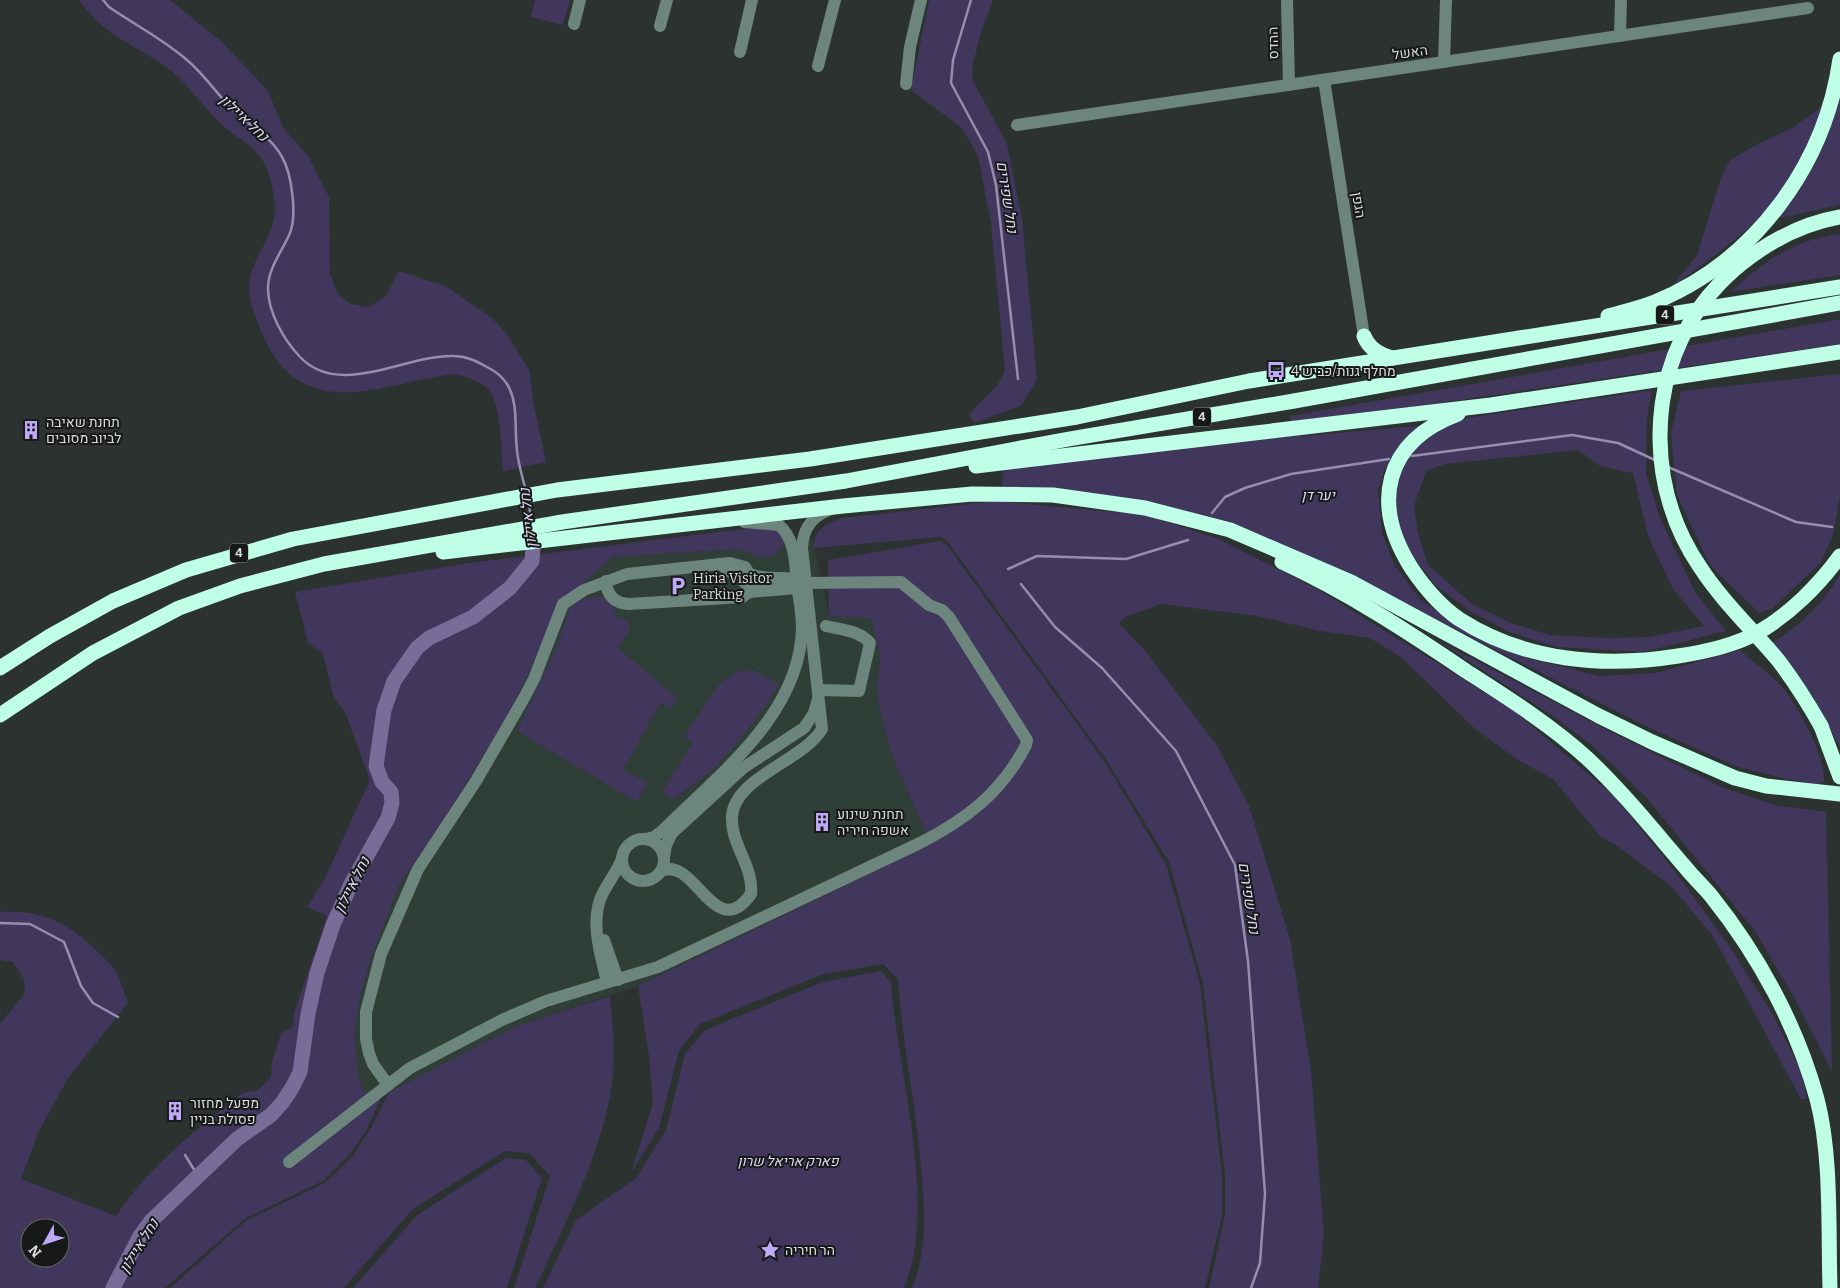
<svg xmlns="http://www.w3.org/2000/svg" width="1840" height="1288" viewBox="0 0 1840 1288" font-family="Bitter,Heebo,serif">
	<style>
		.built { fill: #303e38 }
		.green { fill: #41365b; fill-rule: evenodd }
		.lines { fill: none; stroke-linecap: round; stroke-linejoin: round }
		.stream { stroke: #958eac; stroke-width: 2.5 }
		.river { stroke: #786c99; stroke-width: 15 }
		.minor { stroke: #6d867d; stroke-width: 12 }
		.highway { stroke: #bffee7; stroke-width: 15 }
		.highway-bridge { stroke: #bffee7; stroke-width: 15 }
		.labels { text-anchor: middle; stroke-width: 4; stroke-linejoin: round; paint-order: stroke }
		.shield { fill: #161918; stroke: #9ea2a0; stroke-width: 1 }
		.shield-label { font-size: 12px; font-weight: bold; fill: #d8dcda }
		.street-label { font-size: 14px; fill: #d8dcda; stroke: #161918 }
		.poi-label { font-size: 14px; fill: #d8dcda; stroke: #161918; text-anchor: start }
		.park-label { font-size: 14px; font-style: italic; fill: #dfd9f6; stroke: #161918 }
		.water-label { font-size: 15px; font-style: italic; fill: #ded8f5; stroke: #161918 }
	</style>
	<rect width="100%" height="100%" fill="#2c3230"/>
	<path class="built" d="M813,540L829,616L871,617L880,653L877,699L893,758L931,844L638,986L517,1026L389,1092L363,1091L357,1071L355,1032L359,999L371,958L398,887L443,821L509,714L562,601L613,557L740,549Z"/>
	<g class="green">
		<path d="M79,0H170L222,42L268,91L284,129L308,156L329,197L330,274L338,294L350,304L369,307L386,296L399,271L447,287L493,319L506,333L530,371L533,401L546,462L503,471C501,450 501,411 491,393C484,381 466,377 453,374C384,383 306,425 265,340C259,326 248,302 249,286C250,264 266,246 272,226C278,209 273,183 266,167C257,146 236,138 220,123C204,108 191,88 174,73C150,53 118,42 96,20C90,14 84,7 79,0Z"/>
		<path d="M535,0H570L563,25L531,17Z"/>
		<path d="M929,0H993L981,32L973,64L972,79L1007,144L1022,219L1037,379L1022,405L974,423L969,414L997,386L1005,371L991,223L978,156L962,128L911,90Z"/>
		<path d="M1826,94C1815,127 1803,159 1784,188C1762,224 1707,261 1673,286L1697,255L1720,181L1730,160L1758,144L1792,128L1820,108Z"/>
		<path d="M1840,97V205L1780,218C1808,181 1829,142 1840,97Z"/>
		<path d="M1840,234V275L1731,292C1763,261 1796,239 1840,234Z"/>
		<path d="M1840,319V344L1291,425L1290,416Z"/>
		<path d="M1840,374V497L1833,535L1821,562L1773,608L1759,613L1709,564L1677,495L1671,433L1681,391Z"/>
		<path d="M1652,390L1647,417L1646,473L1660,518L1695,592L1726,631L1644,652L1557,647L1511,633L1470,611L1436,586L1412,555L1396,524V492L1401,467L1414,449L1443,428L1466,418ZM1578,450L1600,466L1633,473L1648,536L1673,589L1704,626L1650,637L1609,638L1550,635L1511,623L1472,604L1428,565L1418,533L1414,506L1426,471L1445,464Z"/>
		<path d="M1419,426L1398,449L1384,471L1378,491L1382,533L1395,566L1420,599L1452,622L1524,657L1599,676L1656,673L1740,650C1754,663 1772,675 1784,689C1799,709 1826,757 1824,781L1819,784L1791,780L1738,767L1650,728L1389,596L1250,533L1002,489L1003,468L1228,442Z"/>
		<path d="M996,501L1145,515L1219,539L1317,589L1512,709L1614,796L1671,866L1728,944L1773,1015L1801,1071L1807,1099H1801L1713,936L1670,885L1617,846L1601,837L1553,779L1516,759L1473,727L1402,658L1370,638L1320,631L1257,616L1161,604L1125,617L1119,623L1147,653L1218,747L1249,806L1290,939L1311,1071L1324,1234L1318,1288H1209L1225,1215V1175L1203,984L1169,862L1107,761L948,542L941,537L814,548C813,529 827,524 842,518Z"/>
		<path d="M758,527L774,528L787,541L773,556L761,557L740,549L613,557L562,601L509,714L443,821L398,887L371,958L359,999L355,1032L357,1071L363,1091H384L368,1127L351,1153L323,1181L246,1218L165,1288H0V1024L25,993L24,979L13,962L0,960V912C39,909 69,923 97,951C102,957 111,963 115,971C121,980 124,993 128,1003L68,1078L39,1131L21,1179L116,1216C151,1164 196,1130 244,1092L257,1091L271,1077L272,1062L281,1033L292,1028L295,1010L327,916L307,907L324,880L370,780L345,712L334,698L323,654L308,643L295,592L469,563ZM30,1228H60V1258H30Z"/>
		<path d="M940,541L946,544L1105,762L1166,864L1200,984L1222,1175V1215L1205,1288H912C928,1250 925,1208 921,1168C916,1105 902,1043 898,979L883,964L821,975L700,1024L679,1051L659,1128L631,1173L653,1103L649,1056L638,986L931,844L893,758L877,699L880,653L871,618L829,616L828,560Z"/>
		<path d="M1840,575V748L1814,698L1771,643C1801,626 1822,604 1840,575Z"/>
		<path d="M591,597H605L616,609L614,617L629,621V631L618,648L678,699L670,709L661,702L623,770L648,783L637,802L517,731L559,642L569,609L579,600Z"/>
		<path d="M1435,639L1609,731L1722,787L1775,805L1826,812L1832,1072L1794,997L1755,931L1645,796L1594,747L1557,719Z"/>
		<path d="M738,671H755L779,684C763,711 734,750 711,770C699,781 686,789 674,799L662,792L693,743L684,737L719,684Z"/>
		<path d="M881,971L891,982C897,1071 939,1205 904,1288H543L576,1220L636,1178L666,1130L685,1054L705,1030L823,982Z"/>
		<path d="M610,996C613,1023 615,1050 613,1076C606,1144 564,1227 535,1288H514L550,1176L529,1153L505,1151L413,1209L344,1288H170L247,1220L325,1183L353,1156L371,1128L389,1092L517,1026Z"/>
		<path d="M506,1158L526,1160L542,1178L507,1288H353L417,1215Z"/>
	</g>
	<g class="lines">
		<g class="stream">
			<path d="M103,0L109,7C135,25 163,39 187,60C204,74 216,93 232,109C249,126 270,135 282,157C292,174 297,215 290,233C283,250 268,268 268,288C268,313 284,340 300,357C340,399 406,354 454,356C466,356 476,361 487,367C495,371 502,376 507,384C519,403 514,429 517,450C518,464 523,478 526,492"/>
			<path d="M971,0L953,60L951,83L988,152L996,185L1018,379"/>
			<path d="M1412,456L1572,435L1618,443L1657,461"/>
			<path d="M1668,467L1796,522L1832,527"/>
			<path d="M529,502L531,521"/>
			<path d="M1212,513L1225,497L1245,488L1291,474L1389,459"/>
			<path d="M1008,569L1037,556L1126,559L1188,540"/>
			<path d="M1021,584L1055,627L1102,668L1176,751L1235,865L1248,961L1265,1194L1260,1263L1251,1288"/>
			<path d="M0,923L30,924L64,942L81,986L93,1003L118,1017"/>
			<path d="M185,1155L198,1176"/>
		</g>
		<path class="river" d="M113,1288L140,1236L151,1221L237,1139L271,1115L282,1103L292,1088L300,1072L308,1014L317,973L333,925L351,884L388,818L392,803L391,792L382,782L376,766L384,710L394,681L417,648L429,638L473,617L510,588L532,561L533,548"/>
		<g class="minor">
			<path d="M1287,0L1289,85"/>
			<path d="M574,24L580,0"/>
			<path d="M660,26L667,0"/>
			<path d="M1620,36L1621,0"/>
			<path d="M740,52L752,0"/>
			<path d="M1444,62L1446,0"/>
			<path d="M818,66L835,0"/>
			<path d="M1324,80L1364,336"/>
			<path d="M906,84L910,47L921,0"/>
			<path d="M1017,125L1808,8"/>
			<path d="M720,564L756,591"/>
			<path d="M606,581C607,596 615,603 629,604L742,597L749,592L753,580L745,567L730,563L627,574L584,590L563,604L534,679L524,698L476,781L418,869L381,954L366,1012V1039L369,1053L373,1064L388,1085L410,1068L502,1020L546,1001L658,967L920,843C967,819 1002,792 1026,745L1027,740L949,617L942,610L929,605L901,582L806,583"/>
			<path d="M749,592L797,588L806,583C788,574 769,582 750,574"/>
			<path d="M819,690L859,691L870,643C859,630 842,630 826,626"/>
			<path d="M645,839L654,837L662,831C718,775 801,714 802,627C802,613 799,599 797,585C795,564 796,540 779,525L744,522"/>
			<circle cx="643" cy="860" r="21"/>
			<path d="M664,857L666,845L672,833L743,768L804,728L814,713L818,699"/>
			<path d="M661,871C695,855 715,945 751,894C754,866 730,844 732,816C735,777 803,761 822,729L802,548C803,529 811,517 829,510"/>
			<path d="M604,940L618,980"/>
			<path d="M607,982C601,955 590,924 601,897C607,884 616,873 622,859"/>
			<path d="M289,1162L388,1085"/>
		</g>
		<g class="highway">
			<path d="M1608,316C1623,312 1640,308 1655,302C1755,261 1825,165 1840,59"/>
			<path d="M1364,336C1369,349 1380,355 1393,358"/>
			<path d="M1458,414C1383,442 1371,505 1412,569C1425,588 1440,606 1459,619C1524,661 1603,668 1678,656C1705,652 1733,646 1757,633C1789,615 1819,585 1840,556"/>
			<path d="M976,466L1491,405L1840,352"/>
			<path d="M443,552L843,506L972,494L1053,495L1145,508L1230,530L1353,583L1599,716L1652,742L1735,778L1766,786L1840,794"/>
			<path d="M1282,562C1347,592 1407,631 1466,671C1508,698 1551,725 1588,759C1624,793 1654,831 1686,868C1694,878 1704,887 1712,897C1759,956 1797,1026 1817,1099C1832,1156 1828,1229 1830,1288"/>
			<path d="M0,668L50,636L113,601L186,570L293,539L557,490L810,459L1077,417L1249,381L1840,287"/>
			<path d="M0,715L93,653L179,608L240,586L324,564L562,522L846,481L1069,439L1294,401L1840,303"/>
			<path d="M1821,726L1840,777"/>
		</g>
		<path class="highway-bridge" d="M1821,726C1808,703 1794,681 1778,660C1752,629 1722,601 1700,567C1648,491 1646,387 1698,310C1730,264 1784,227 1840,217"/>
	</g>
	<defs>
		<g id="bus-bare" transform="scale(1.5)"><path d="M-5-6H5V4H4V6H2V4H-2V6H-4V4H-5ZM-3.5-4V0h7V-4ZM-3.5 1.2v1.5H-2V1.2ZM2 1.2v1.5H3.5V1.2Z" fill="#bda9f5" stroke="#161918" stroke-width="2.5" paint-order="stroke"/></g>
		<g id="building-bare" transform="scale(1.5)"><path d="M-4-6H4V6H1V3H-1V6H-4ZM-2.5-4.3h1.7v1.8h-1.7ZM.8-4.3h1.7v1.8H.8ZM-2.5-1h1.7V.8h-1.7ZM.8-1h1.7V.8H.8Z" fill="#bda9f5" stroke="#161918" stroke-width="2.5" paint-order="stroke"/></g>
		<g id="parking-bare" transform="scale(1.5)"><path d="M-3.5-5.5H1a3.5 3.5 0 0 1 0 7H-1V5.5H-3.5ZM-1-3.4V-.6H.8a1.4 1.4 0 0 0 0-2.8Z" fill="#bda9f5" stroke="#161918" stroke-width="2.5" paint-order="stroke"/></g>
		<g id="sight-bare" transform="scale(1.5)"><path d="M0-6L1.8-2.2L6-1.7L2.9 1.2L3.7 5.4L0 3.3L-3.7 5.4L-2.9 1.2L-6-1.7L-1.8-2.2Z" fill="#bda9f5" stroke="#161918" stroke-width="2.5" paint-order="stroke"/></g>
	</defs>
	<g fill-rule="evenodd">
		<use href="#bus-bare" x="1276" y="371"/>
		<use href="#building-bare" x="31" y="430"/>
		<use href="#parking-bare" x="678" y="586"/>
		<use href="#building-bare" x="822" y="822"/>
		<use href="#building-bare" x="175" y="1111"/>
		<use href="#sight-bare" x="770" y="1250"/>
	</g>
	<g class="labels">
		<g class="shield">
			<rect x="1656" y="305.5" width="18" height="19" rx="4"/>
			<rect x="1193" y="407.5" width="18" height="19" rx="4"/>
			<rect x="230" y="543.5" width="18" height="19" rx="4"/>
		</g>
		<g class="shield-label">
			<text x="1665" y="319">4</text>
			<text x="1202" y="421">4</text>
			<text x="239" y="557">4</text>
		</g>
		<g class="street-label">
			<text transform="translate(1273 43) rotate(-91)" y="5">ההדס</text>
			<text transform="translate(1410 52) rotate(-8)" y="5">האשל</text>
			<text transform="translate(1359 205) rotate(81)" y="5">הגפן</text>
		</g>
		<g class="poi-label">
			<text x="1291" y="376">מחלף גנות/כביש 4</text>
			<text x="46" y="427">תחנת שאיבה<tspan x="46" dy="16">לביוב מסובים</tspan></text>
			<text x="693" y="583">Hiria Visitor<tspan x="693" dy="16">Parking</tspan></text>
			<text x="837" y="819">תחנת שינוע<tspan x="837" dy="16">אשפה חיריה</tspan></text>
			<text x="190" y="1108">מפעל מחזור<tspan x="190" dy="16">פסולת בניין</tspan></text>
			<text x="785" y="1255">הר חיריה</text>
		</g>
		<g class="park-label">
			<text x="1318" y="500">יער דן</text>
			<text x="788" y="1166">פארק אריאל שרון</text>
		</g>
		<g class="water-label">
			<text transform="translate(244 118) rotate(43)" y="5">נחל איילון</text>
			<text transform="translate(1007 197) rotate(81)" y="5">נחל שפירים</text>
			<text transform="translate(528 518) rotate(-97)" y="5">נחל איילון</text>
			<text transform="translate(352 885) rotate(-63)" y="5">נחל איילון</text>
			<text transform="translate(1249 898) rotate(81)" y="5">נחל שפירים</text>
			<text transform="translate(139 1246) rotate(-58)" y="5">נחל איילון</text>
		</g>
	</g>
	<g transform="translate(45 1243) rotate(230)"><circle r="24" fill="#161918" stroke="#646766"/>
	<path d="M0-4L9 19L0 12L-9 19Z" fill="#bda9f5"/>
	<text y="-8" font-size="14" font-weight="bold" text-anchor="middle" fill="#d8dcda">N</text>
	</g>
</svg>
